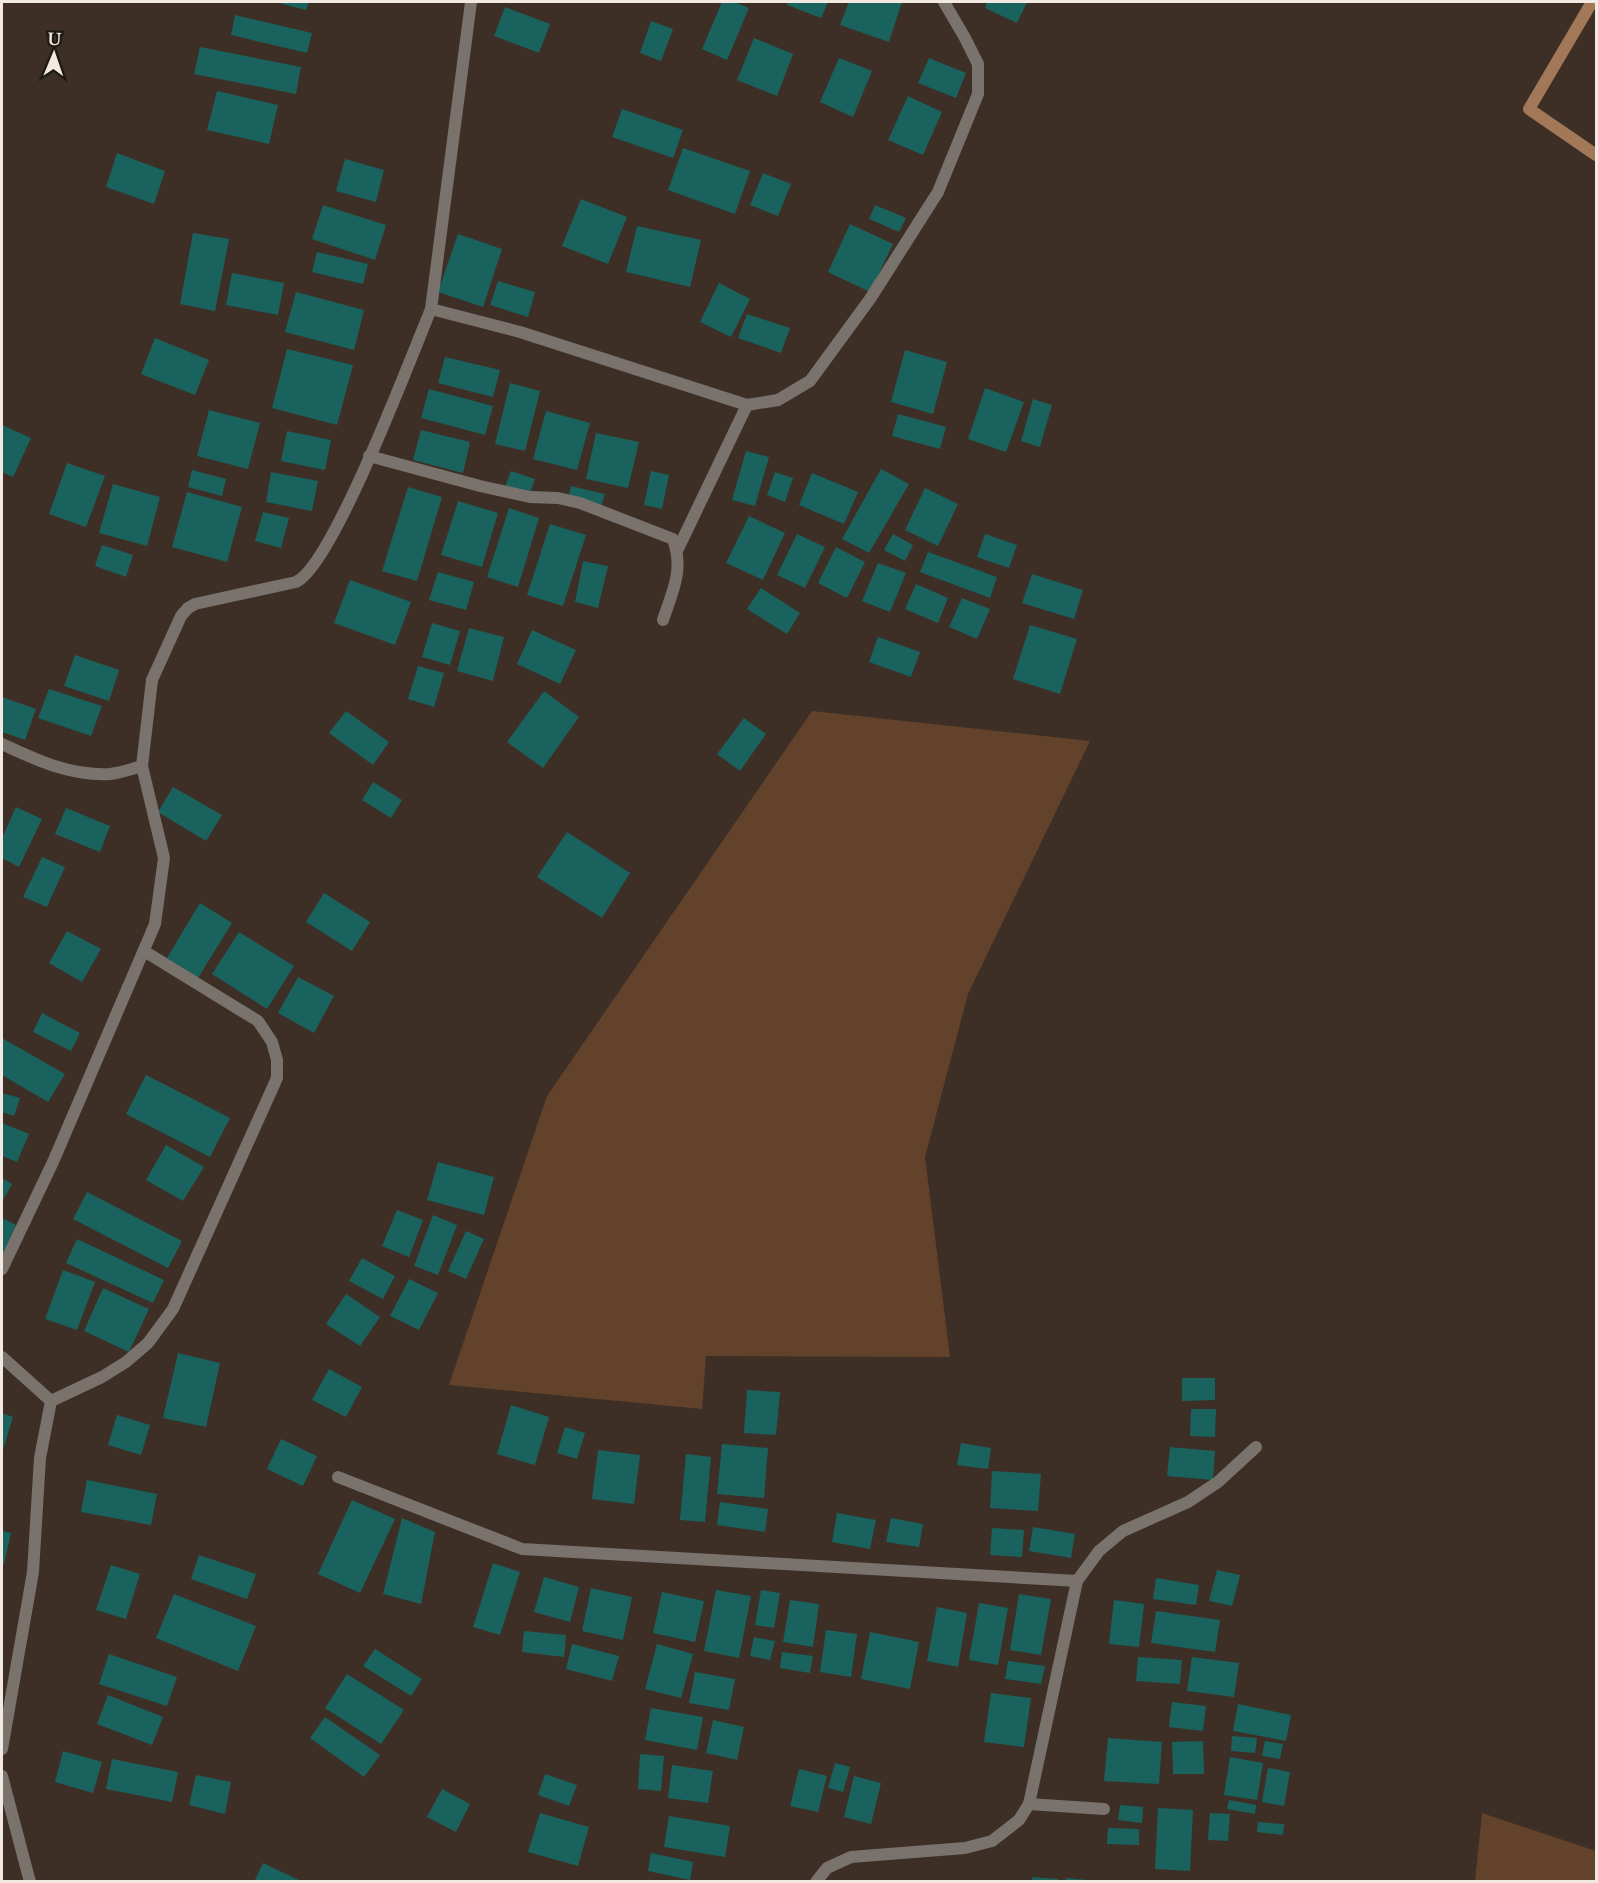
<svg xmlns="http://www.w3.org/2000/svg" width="1598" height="1883" viewBox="0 0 1598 1883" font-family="'Libre Baskerville',serif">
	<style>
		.green { fill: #62422a }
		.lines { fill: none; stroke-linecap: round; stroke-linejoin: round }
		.stream { stroke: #a37859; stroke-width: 12 }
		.building { fill: #1a625d }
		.minor { stroke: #79726d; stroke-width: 12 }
	</style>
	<rect width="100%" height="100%" fill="#3d2f26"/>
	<g class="green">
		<path d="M812,711L1090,741L968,994L925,1157L950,1357L706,1356L702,1409L449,1385L547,1096Z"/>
		<path d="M1482,1813L1596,1851V1881H1475Z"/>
	</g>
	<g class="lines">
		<path class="stream" d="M1592,2L1529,109L1596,155"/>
	</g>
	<g class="building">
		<path d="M275,2H309L306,10Z"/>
		<path d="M722,2H734L749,8L727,60L702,49Z"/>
		<path d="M788,2H828L821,18L787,5Z"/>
		<path d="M849,2H902L889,42L840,25Z"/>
		<path d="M987,2H1027L1017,23L985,8Z"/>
		<path d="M505,7L550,24L539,53L494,36Z"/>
		<path d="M235,15L312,33L307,53L231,35Z"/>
		<path d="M651,21L673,29L661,61L640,53Z"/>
		<path d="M754,38L793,54L777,96L737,80Z"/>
		<path d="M200,47L301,67L296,94L194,74Z"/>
		<path d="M839,58L872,71L853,117L820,102Z"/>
		<path d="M929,58L966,73L956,98L918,83Z"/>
		<path d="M217,91L278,105L269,144L207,130Z"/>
		<path d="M908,96L942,112L923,155L888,140Z"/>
		<path d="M622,109L683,130L673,158L612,137Z"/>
		<path d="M683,148L750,171L735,214L668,190Z"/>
		<path d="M117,153L165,171L154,204L106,187Z"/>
		<path d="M345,159L384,170L376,202L336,191Z"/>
		<path d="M763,173L791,184L778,216L750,205Z"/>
		<path d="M581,199L627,217L608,264L562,246Z"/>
		<path d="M323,205L386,225L375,260L312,239Z"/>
		<path d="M875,205L906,218L899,232L869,219Z"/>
		<path d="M850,224L893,244L870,292L828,272Z"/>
		<path d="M637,226L701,240L690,287L626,272Z"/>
		<path d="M193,233L229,239L215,311L180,304Z"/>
		<path d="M458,234L502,249L483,307L438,292Z"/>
		<path d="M317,252L368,264L363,284L312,272Z"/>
		<path d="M232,273L284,283L278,315L226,305Z"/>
		<path d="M498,281L535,292L528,317L490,305Z"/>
		<path d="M719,283L750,299L731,337L700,322Z"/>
		<path d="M296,292L364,310L354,350L285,332Z"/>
		<path d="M747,314L790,328L781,353L738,338Z"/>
		<path d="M155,338L209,360L195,395L141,374Z"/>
		<path d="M287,349L353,365L337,425L272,408Z"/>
		<path d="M905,350L947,362L933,414L891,402Z"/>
		<path d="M445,357L500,370L493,397L438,383Z"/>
		<path d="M510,383L540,391L525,451L495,444Z"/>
		<path d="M985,388L1024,402L1006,452L968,439Z"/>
		<path d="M429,389L493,406L485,435L421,418Z"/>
		<path d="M1033,399L1052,405L1040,447L1021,441Z"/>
		<path d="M209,410L260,423L248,469L197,456Z"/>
		<path d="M546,411L590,423L577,470L533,459Z"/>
		<path d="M898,414L946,427L940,449L892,436Z"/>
		<path d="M2,425L31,438L13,477L2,472Z"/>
		<path d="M421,430L470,442L463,473L413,460Z"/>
		<path d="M287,431L331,440L325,470L281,461Z"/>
		<path d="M596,433L639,442L628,488L586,479Z"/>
		<path d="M746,451L769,457L755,506L732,500Z"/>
		<path d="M67,463L105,476L86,527L49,514Z"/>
		<path d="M881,469L909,484L869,553L842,539Z"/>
		<path d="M192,470L226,479L222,496L188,487Z"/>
		<path d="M511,471L535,479L529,496L505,487Z"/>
		<path d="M651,471L669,475L662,509L644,505Z"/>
		<path d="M271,472L318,481L312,511L266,502Z"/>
		<path d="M775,472L793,478L785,502L767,495Z"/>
		<path d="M812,473L858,492L844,524L799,505Z"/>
		<path d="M113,484L160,497L147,546L99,533Z"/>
		<path d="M571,486L605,494L601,507L568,499Z"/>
		<path d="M408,487L442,497L417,581L382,571Z"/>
		<path d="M925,488L958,504L938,546L905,530Z"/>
		<path d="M187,492L242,507L227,562L172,547Z"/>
		<path d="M458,501L498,513L482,567L441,555Z"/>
		<path d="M509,508L539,518L518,587L487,577Z"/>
		<path d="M263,512L289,518L281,548L255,541Z"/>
		<path d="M749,516L785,533L763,580L726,563Z"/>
		<path d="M550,524L586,535L563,606L527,595Z"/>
		<path d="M797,534L825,547L805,588L777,575Z"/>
		<path d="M893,534L913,545L905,561L884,550Z"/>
		<path d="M985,534L1017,545L1009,568L977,557Z"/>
		<path d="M102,545L133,555L126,577L95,566Z"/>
		<path d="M836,547L865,562L847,598L818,583Z"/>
		<path d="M928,552L997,577L990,598L920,572Z"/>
		<path d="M583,561L608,566L598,608L575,602Z"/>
		<path d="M878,563L906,573L890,612L862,601Z"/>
		<path d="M438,572L474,582L466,610L429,600Z"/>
		<path d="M1032,574L1083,590L1074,619L1022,603Z"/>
		<path d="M350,580L411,602L395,645L334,623Z"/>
		<path d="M916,584L948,598L938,623L905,609Z"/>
		<path d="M761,588L800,613L787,634L747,609Z"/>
		<path d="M962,598L990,609L977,639L949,627Z"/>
		<path d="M432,623L460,631L450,665L422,657Z"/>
		<path d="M1030,625L1077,639L1060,694L1013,679Z"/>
		<path d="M469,628L504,637L493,681L457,671Z"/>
		<path d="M532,630L576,650L560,684L517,664Z"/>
		<path d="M878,637L920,652L911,677L869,662Z"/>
		<path d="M75,655L119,670L109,701L64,686Z"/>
		<path d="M418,666L444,673L434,707L408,699Z"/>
		<path d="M49,689L102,706L91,736L38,718Z"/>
		<path d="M544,691L579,717L543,768L507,742Z"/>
		<path d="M2,697L36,709L25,740L2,732Z"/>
		<path d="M346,711L389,742L373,765L329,733Z"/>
		<path d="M744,718L766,734L740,771L717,754Z"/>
		<path d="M373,782L402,800L391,818L362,800Z"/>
		<path d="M173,787L222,815L206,841L158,812Z"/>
		<path d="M16,807L42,819L19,867L2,858V838Z"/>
		<path d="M66,808L110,826L100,852L55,834Z"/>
		<path d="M567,832L630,873L602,918L537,877Z"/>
		<path d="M42,857L65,867L47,907L23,897Z"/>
		<path d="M324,893L370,922L352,951L306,922Z"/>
		<path d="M200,903L232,923L198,978L167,958Z"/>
		<path d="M67,931L101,949L82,982L49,963Z"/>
		<path d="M239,932L294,966L267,1009L212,974Z"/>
		<path d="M298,977L334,996L314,1033L278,1013Z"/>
		<path d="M42,1013L80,1033L71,1051L33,1032Z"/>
		<path d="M2,1038L65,1074L48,1102L2,1075Z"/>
		<path d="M146,1075L230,1118L210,1157L126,1114Z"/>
		<path d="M2,1093L20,1098L14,1116L2,1112Z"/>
		<path d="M2,1123L29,1134L17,1162L2,1156Z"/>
		<path d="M166,1145L204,1167L183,1201L146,1180Z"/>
		<path d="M438,1162L494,1177L484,1215L427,1200Z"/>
		<path d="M2,1178L12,1184L2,1202Z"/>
		<path d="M87,1192L182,1241L168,1268L73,1219Z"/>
		<path d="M397,1210L423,1220L409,1257L382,1246Z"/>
		<path d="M433,1215L457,1225L438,1275L414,1266Z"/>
		<path d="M2,1218L16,1225L2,1256Z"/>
		<path d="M466,1231L484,1239L466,1279L448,1271Z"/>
		<path d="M77,1239L164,1280L153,1303L66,1263Z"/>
		<path d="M362,1258L395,1276L383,1299L349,1281Z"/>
		<path d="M63,1270L95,1282L77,1330L45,1319Z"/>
		<path d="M409,1279L438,1293L419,1330L390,1316Z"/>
		<path d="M103,1288L149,1309L129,1352L84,1331Z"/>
		<path d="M346,1294L380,1317L360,1346L326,1324Z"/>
		<path d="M178,1353L220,1363L206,1427L163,1418Z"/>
		<path d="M329,1369L362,1387L346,1417L312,1400Z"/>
		<path d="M1182,1378H1215V1400L1182,1401Z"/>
		<path d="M747,1390L780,1392L776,1435L744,1433Z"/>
		<path d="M511,1405L549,1417L535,1465L497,1454Z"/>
		<path d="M1191,1409H1216L1215,1437L1190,1436Z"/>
		<path d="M2,1413L13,1417L2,1453Z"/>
		<path d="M117,1415L150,1425L141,1455L108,1445Z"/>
		<path d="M565,1427L585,1433L577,1459L557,1453Z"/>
		<path d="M281,1439L317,1456L303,1486L267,1469Z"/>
		<path d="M961,1443L991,1448L988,1469L957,1465Z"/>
		<path d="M722,1444L768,1448L764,1498L717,1494Z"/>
		<path d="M1170,1447L1215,1451L1213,1480L1167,1476Z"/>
		<path d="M598,1450L640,1455L634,1504L592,1499Z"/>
		<path d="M686,1454L711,1457L705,1522L680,1520Z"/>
		<path d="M992,1471L1041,1474L1038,1511L990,1508Z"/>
		<path d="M87,1480L157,1494L151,1525L81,1512Z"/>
		<path d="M352,1500L395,1519L360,1593L318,1574Z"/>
		<path d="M720,1502L768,1509L765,1532L717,1525Z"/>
		<path d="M837,1513L876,1520L870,1549L832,1542Z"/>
		<path d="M402,1518L435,1532L421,1604L383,1594Z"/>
		<path d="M891,1518L923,1524L919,1547L886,1542Z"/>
		<path d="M1033,1527L1075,1534L1071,1558L1029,1551Z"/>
		<path d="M992,1528L1024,1530L1022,1557L990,1555Z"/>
		<path d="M2,1531L11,1533L4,1564L2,1563Z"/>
		<path d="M199,1555L256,1574L247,1599L191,1579Z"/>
		<path d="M493,1563L520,1572L500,1635L473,1627Z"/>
		<path d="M111,1565L140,1574L126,1619L96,1610Z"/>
		<path d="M1217,1570L1240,1575L1232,1606L1209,1601Z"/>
		<path d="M544,1577L579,1587L570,1622L534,1612Z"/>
		<path d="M1156,1578L1199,1585L1196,1605L1153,1599Z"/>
		<path d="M591,1588L632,1597L623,1640L582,1631Z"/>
		<path d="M716,1590L751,1596L739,1658L704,1651Z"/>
		<path d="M761,1590L780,1593L774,1628L755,1625Z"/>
		<path d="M662,1592L704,1601L695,1642L653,1633Z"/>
		<path d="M174,1594L256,1626L238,1671L156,1638Z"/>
		<path d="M1019,1594L1051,1599L1041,1655L1010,1650Z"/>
		<path d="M790,1600L819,1604L813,1647L783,1642Z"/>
		<path d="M1114,1600L1144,1604L1139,1647L1109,1644Z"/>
		<path d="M979,1603L1008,1608L998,1665L969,1660Z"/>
		<path d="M937,1607L967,1613L958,1667L927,1661Z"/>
		<path d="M1156,1611L1220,1620L1215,1652L1151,1643Z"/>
		<path d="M826,1630L857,1634L851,1677L820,1672Z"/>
		<path d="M524,1631L566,1635L564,1657L522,1652Z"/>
		<path d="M870,1632L919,1642L910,1689L861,1679Z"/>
		<path d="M754,1637L775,1641L770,1660L750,1656Z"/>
		<path d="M572,1644L619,1656L612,1681L566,1669Z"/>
		<path d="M657,1644L693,1654L681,1698L645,1689Z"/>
		<path d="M375,1649L422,1679L411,1696L363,1666Z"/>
		<path d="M782,1652L813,1656L810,1673L780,1668Z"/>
		<path d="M109,1654L177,1677L167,1706L99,1684Z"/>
		<path d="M1138,1657L1182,1660L1180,1684L1136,1681Z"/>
		<path d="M1192,1657L1239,1663L1234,1697L1187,1691Z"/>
		<path d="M1008,1661L1045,1666L1041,1684L1005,1679Z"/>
		<path d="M695,1672L735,1679L729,1710L689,1703Z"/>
		<path d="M347,1674L404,1710L381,1744L325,1708Z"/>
		<path d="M991,1693L1031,1698L1024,1747L984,1742Z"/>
		<path d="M108,1695L163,1717L152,1745L97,1724Z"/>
		<path d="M1172,1702L1206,1706L1203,1731L1169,1727Z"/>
		<path d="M1238,1704L1291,1715L1286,1741L1233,1731Z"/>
		<path d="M651,1708L703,1717L697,1750L645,1740Z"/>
		<path d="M325,1717L380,1755L364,1777L310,1738Z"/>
		<path d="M713,1720L744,1727L737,1760L706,1753Z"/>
		<path d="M1232,1736L1257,1738L1255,1753L1231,1751Z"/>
		<path d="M1108,1738L1162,1742L1159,1784L1104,1781Z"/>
		<path d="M1203,1741L1204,1774H1173L1172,1742Z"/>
		<path d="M1265,1741L1283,1744L1280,1759L1262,1756Z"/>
		<path d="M63,1751L102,1762L93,1793L55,1782Z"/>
		<path d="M640,1754L664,1756L661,1791L638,1789Z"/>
		<path d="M1230,1757L1263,1763L1257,1800L1224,1795Z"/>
		<path d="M112,1759L178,1772L172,1802L106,1789Z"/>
		<path d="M835,1763L850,1767L843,1792L828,1788Z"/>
		<path d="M672,1765L713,1771L708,1803L668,1798Z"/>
		<path d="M1268,1768L1290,1772L1284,1806L1262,1802Z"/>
		<path d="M799,1769L827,1776L818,1812L790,1806Z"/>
		<path d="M545,1774L577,1785L569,1806L538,1795Z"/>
		<path d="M196,1775L231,1782L225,1814L189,1805Z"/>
		<path d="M854,1776L881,1783L871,1824L844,1817Z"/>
		<path d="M442,1789L470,1804L456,1832L427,1817Z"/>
		<path d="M1229,1800L1256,1805L1255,1814L1227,1809Z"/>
		<path d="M1120,1805L1143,1807L1142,1823L1118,1820Z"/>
		<path d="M1158,1808L1193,1810L1190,1871L1155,1869Z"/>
		<path d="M540,1813L589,1827L578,1866L528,1852Z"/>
		<path d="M1210,1813L1230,1814L1228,1841L1208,1840Z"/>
		<path d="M669,1816L730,1826L725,1857L664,1847Z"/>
		<path d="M1258,1822L1284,1824L1283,1835L1257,1832Z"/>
		<path d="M1108,1828L1139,1829V1845L1107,1844Z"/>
		<path d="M651,1853L693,1862L690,1880L648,1871Z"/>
		<path d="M263,1863L303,1882H254Z"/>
		<path d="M1032,1877L1058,1879V1882H1032Z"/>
		<path d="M1066,1878L1087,1880V1882H1066Z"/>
	</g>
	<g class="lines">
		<g class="minor">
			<path d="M431,309L471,2"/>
			<path d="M369,456L480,486L530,497L558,498L580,503L673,539C684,570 673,590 663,620"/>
			<path d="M677,551L747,405"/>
			<path d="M2,744C36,760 70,776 110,774C120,773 132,769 142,766"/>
			<path d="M2,1269L53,1162L155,924L164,858L142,766L152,680L181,616L188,608L195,604L296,582C333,565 411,357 431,309L520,332L747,405L778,400L810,381L870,299L938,192L978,94V64L965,38L944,2"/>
			<path d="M2,1357L51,1401L40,1458L33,1572L2,1749"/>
			<path d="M51,1401L102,1377L126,1362L148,1343L173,1309L277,1078V1060L272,1042L258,1021L144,951"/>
			<path d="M338,1477L522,1549L1077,1581"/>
			<path d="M2,1776L30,1882"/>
			<path d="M1029,1804L1077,1581L1099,1551L1123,1531L1188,1502L1218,1482L1256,1447"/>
			<path d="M816,1882L827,1868L851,1857L965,1848L992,1841L1019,1820L1029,1804L1104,1809"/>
		</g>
	</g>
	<rect width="1598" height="1883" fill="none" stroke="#f2e9e3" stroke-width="6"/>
	<g transform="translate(54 54) rotate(2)" stroke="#1f1914" stroke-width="4.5" paint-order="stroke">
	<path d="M0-4.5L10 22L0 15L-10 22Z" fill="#f2e9e3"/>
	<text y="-9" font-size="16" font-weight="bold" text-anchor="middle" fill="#f2e9e3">U</text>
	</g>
</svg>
